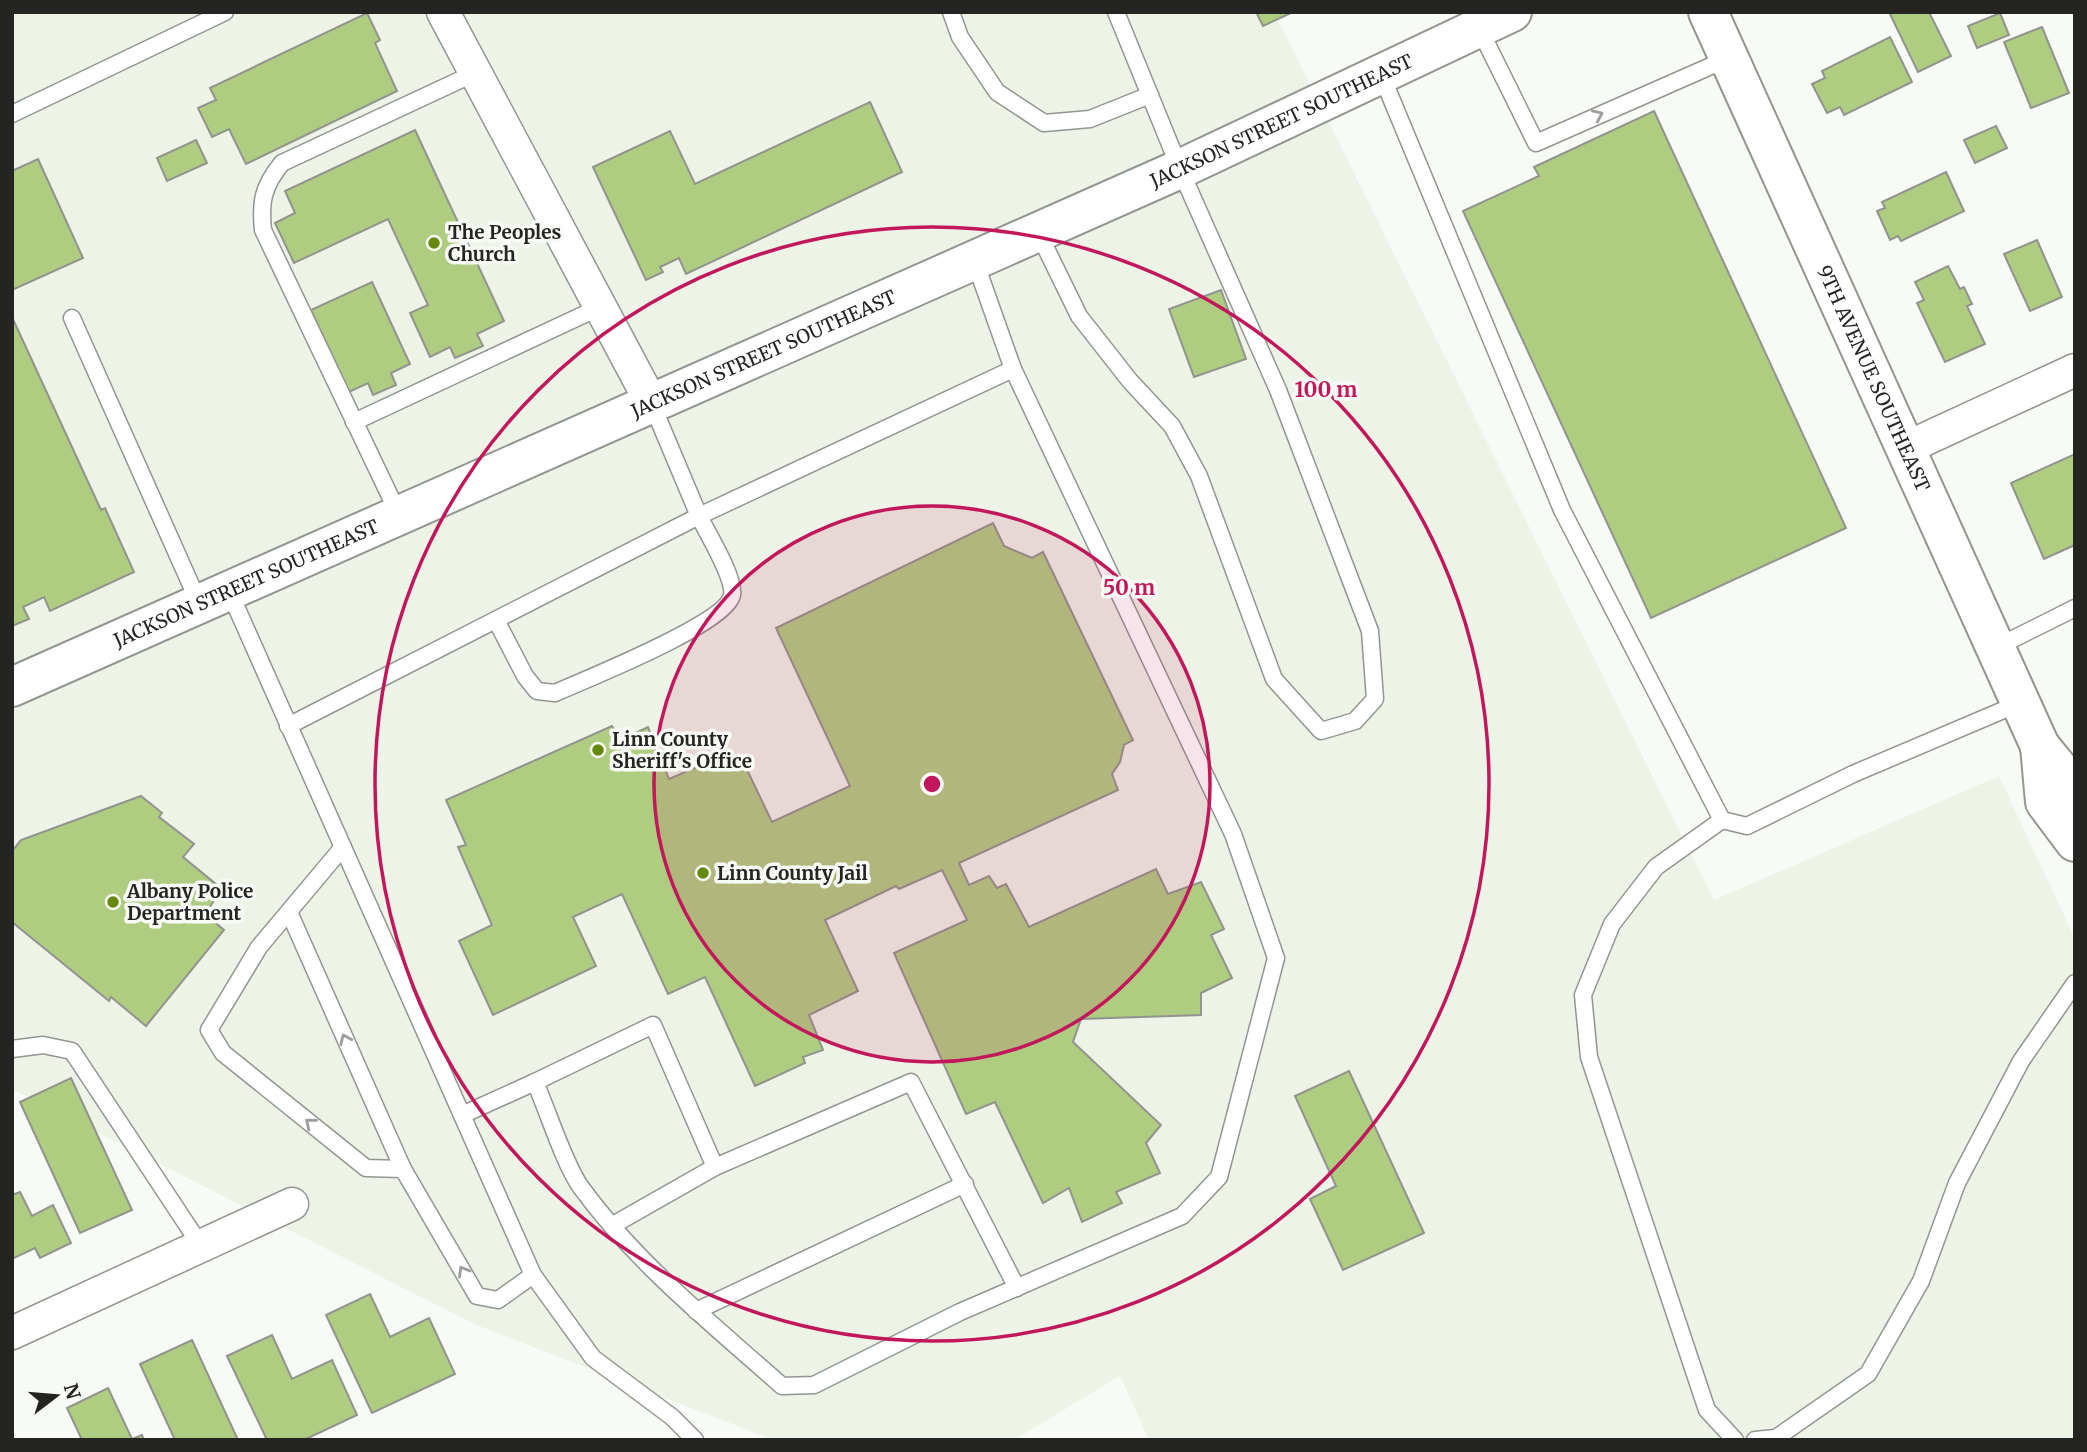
<svg xmlns="http://www.w3.org/2000/svg" width="2087" height="1452" viewBox="0 0 2087 1452" font-family="Merriweather,serif">
	<style>
		.built { fill: #edf3e6 }
		.building { fill: #afcd81; stroke: #91948e; stroke-width: 2 }
		.lines { fill: none; stroke-linecap: round; stroke-linejoin: round }
		.service-casing { stroke: #939590; stroke-width: 19 }
		.minor-casing { stroke: #939590; stroke-width: 35 }
		.tertiary-casing { stroke: #939590; stroke-width: 42 }
		.trunk-casing { stroke: #939590; stroke-width: 42 }
		.service { stroke: #fff; stroke-width: 16 }
		.minor { stroke: #fff; stroke-width: 32 }
		.tertiary { stroke: #fff; stroke-width: 38 }
		.trunk { stroke: #fff; stroke-width: 38 }
		.oneway { stroke: #9c9d9c }
		.ring { fill: none; stroke: #c2185b; stroke-width: 3.5 }
		.poi-dot { fill: #65890e; stroke: #f8faf5; stroke-width: 2.5 }
		.labels { text-anchor: middle; stroke-width: 7; stroke-linejoin: round; paint-order: stroke }
		.street-label { font-size: 19px; fill: #242523; stroke: #f8faf5 }
		.poi-label { font-size: 19px; font-weight: bold; fill: #242523; stroke: #f8faf5; text-anchor: start }
		.centre { fill: #c2185b; stroke: #f8faf5; stroke-width: 3.5 }
		.ring-label { font-size: 21px; text-anchor: middle; font-weight: bold; fill: #c2185b; stroke: #f8faf5; stroke-width: 7; stroke-linejoin: round; paint-order: stroke }
	</style>
	<rect width="100%" height="100%" fill="#f8faf5"/>
	<path class="built" d="M12,12H1274L1714,900L1999,776L2075,939V1440H1149L1120,1376L1014,1440H774L474,1324L12,1089Z"/>
	<g class="building">
		<path d="M1256,12H1293L1263,26Z"/>
		<path d="M1889,12H1929L1951,56L1918,72Z"/>
		<path d="M367,13L380,40L375,43L397,91L246,164L229,129L212,137L198,108L216,100L210,88Z"/>
		<path d="M2000,13L2009,35L1977,48L1968,26Z"/>
		<path d="M2042,27L2069,93L2031,108L2004,42Z"/>
		<path d="M1890,37L1912,82L1844,115L1840,107L1827,113L1812,84L1825,78L1822,71Z"/>
		<path d="M870,102L902,172L686,274L679,258L660,267L663,272L646,280L593,167L670,131L695,184Z"/>
		<path d="M1654,111L1846,528L1651,618L1463,211L1539,176L1534,167Z"/>
		<path d="M1996,126L2007,148L1975,163L1964,140Z"/>
		<path d="M415,130L504,321L477,334L483,346L455,358L450,347L430,357L410,313L428,305L388,219L294,263L275,223L295,213L285,191Z"/>
		<path d="M196,140L207,163L167,181L157,158Z"/>
		<path d="M38,159L83,258L12,290V171Z"/>
		<path d="M1946,172L1964,211L1901,241L1898,236L1890,240L1877,211L1885,208L1882,202Z"/>
		<path d="M2037,240L2062,297L2030,311L2004,254Z"/>
		<path d="M1948,266L1960,289L1964,287L1972,304L1967,306L1985,344L1945,362L1917,303L1924,300L1915,282Z"/>
		<path d="M372,282L410,364L391,373L396,385L373,395L368,383L349,392L311,310Z"/>
		<path d="M1221,290L1246,359L1194,377L1169,309Z"/>
		<path d="M12,317L101,510L105,508L134,572L50,611L44,597L23,607L29,619L12,626Z"/>
		<path d="M2075,454V545L2044,559L2011,483Z"/>
		<path d="M993,523L1004,546L1032,558L1043,552L1133,740L1124,745L1120,762L1112,774L1118,790L959,863L969,885L989,876L997,888L1006,884L1029,927L1156,869L1168,894L1201,882L1224,929L1211,935L1232,978L1201,993V1015L1081,1019L1073,1042L1161,1125L1146,1143L1160,1173L1116,1192L1122,1203L1082,1222L1069,1188L1043,1203L995,1102L966,1114L894,953L967,920L942,870L899,889L896,886L825,920L858,991L809,1015L823,1050L803,1057L805,1063L755,1086L705,977L668,994L622,894L573,917L596,966L493,1015L459,941L492,925L458,847L466,845L446,800L612,726L620,740L648,727L669,779L711,761L715,768L740,755L772,822L850,786L776,628Z"/>
		<path d="M141,796L162,813L159,817L194,844L183,857L222,889L205,914L224,930L146,1026L111,997L109,1001L12,922V851L21,840Z"/>
		<path d="M1349,1071L1424,1233L1343,1270L1310,1199L1336,1186L1295,1096Z"/>
		<path d="M71,1078L132,1210L80,1233L20,1102Z"/>
		<path d="M20,1192L32,1216L53,1205L71,1243L40,1258L35,1248L12,1259V1195Z"/>
		<path d="M370,1294L390,1337L429,1318L455,1374L372,1413L326,1315Z"/>
		<path d="M272,1335L292,1379L332,1360L357,1415L304,1440H267L227,1356Z"/>
		<path d="M192,1340L238,1440H175L140,1364Z"/>
		<path d="M108,1388L132,1439L142,1435L144,1440H82L67,1408Z"/>
	</g>
	<g class="lines">
		<g class="service-casing">
			<g id="service">
				<path d="M951,12L960,37L997,92L1044,123L1090,119L1150,95"/>
				<path d="M1479,28L1536,143L1729,58"/>
				<path d="M1381,74L1562,510L1722,820L1747,826L1853,774L2020,703"/>
				<path d="M12,114L225,12"/>
				<path d="M1038,232L1079,316L1130,381L1172,426L1199,476L1274,679L1321,731L1355,721L1375,699L1370,631L1278,390L1180,169L1116,12"/>
				<path d="M72,318L199,603"/>
				<path d="M354,422L600,307"/>
				<path d="M399,515L263,230C260,202 263,186 282,163L475,73"/>
				<path d="M230,593L533,1275L593,1358L672,1417L695,1440"/>
				<path d="M496,620L525,676L537,691L555,693C586,679 726,624 732,595C735,577 707,533 699,516L1013,369L974,259"/>
				<path d="M1995,648L2075,608"/>
				<path d="M288,726L699,516L651,402"/>
				<path d="M1722,820L1656,867L1612,924L1583,995L1589,1057L1707,1410L1735,1440"/>
				<path d="M343,847L259,947L209,1030L223,1053L366,1168L403,1169L477,1296L498,1300L533,1275"/>
				<path d="M289,912L403,1169"/>
				<path d="M12,1049L43,1045L72,1051L201,1246"/>
				<path d="M535,1082L653,1025L715,1167L911,1082L1017,1288"/>
				<path d="M462,1115L535,1082C547,1109 564,1163 580,1186C635,1262 712,1324 782,1386L814,1385L960,1312L1182,1216L1219,1177L1276,958L1233,834L1013,369"/>
				<path d="M613,1225L715,1167"/>
				<path d="M696,1311L965,1184"/>
				<path d="M1755,1440L1776,1438L1868,1374L1921,1281L1957,1183L2021,1061L2075,983"/>
			</g>
		</g>
		<g class="minor-casing">
			<g id="minor">
				<path d="M443,12L651,402"/>
				<path d="M1904,449L2075,370"/>
				<path d="M12,1333L292,1204"/>
			</g>
		</g>
		<g class="tertiary-casing">
			<g id="tertiary">
				<path id="s1" d="M1708,12L2040,746"/>
				<path id="s2" d="M12,687L1180,169L1512,12"/>
			</g>
		</g>
		<g class="trunk-casing">
			<g id="trunk">
				<path d="M2040,746L2045,802L2075,842"/>
				<path d="M2040,746L2075,789"/>
			</g>
		</g>
		<use href="#service" class="service"/>
		<use href="#minor" class="minor"/>
		<use href="#tertiary" class="tertiary"/>
		<use href="#trunk" class="trunk"/>
	</g>
	<defs><path id="oneway-chevron" d="M-2-3.5L2.5 0L-2 3.5" fill="none" stroke-width="1.6" stroke-linecap="round" stroke-linejoin="round" transform="scale(1.75)"/></defs>
	<g class="oneway">
		<use href="#oneway-chevron" transform="translate(1598 115) rotate(-24)"/>
		<use href="#oneway-chevron" transform="translate(345 1039) rotate(-114)"/>
		<use href="#oneway-chevron" transform="translate(310 1123) rotate(-141)"/>
		<use href="#oneway-chevron" transform="translate(463 1271) rotate(-120)"/>
	</g>
	<circle cx="932" cy="784" r="278" fill="#c2185b" fill-opacity=".12"/>
	<g class="ring">
		<circle cx="932" cy="784" r="278"/>
		<circle cx="932" cy="784" r="557"/>
	</g>
	<g class="poi-dot">
		<circle cx="434" cy="243" r="7"/>
		<circle cx="598" cy="750" r="7"/>
		<circle cx="703" cy="873" r="7"/>
		<circle cx="113" cy="902" r="7"/>
	</g>
	<g class="labels">
		<g class="street-label">
			<text dy="7" stroke="none"><textPath href="#s2" startOffset="1390">JACKSON STREET SOUTHEAST</textPath></text>
			<text dy="7" stroke="none"><textPath href="#s2" startOffset="822">JACKSON STREET SOUTHEAST</textPath></text>
			<text dy="7" stroke="none"><textPath href="#s1" startOffset="402">9TH AVENUE SOUTHEAST</textPath></text>
			<text dy="7" stroke="none"><textPath href="#s2" startOffset="256">JACKSON STREET SOUTHEAST</textPath></text>
		</g>
		<g class="poi-label">
			<text x="448" y="239">The Peoples<tspan x="448" dy="22">Church</tspan></text>
			<text x="612" y="746">Linn County<tspan x="612" dy="22">Sheriff's Office</tspan></text>
			<text x="717" y="880">Linn County Jail</text>
			<text x="127" y="898">Albany Police<tspan x="127" dy="22">Department</tspan></text>
		</g>
	</g>
	<circle cx="932" cy="784" r="10" class="centre"/>
	<g class="ring-label">
		<text x="1326" y="397">100 m</text>
		<text x="1129" y="595">50 m</text>
	</g>
	<rect width="2087" height="1452" fill="none" stroke="#242523" stroke-width="28"/>
	<g transform="translate(56 1396) rotate(74)" stroke="#f8faf5" stroke-width="5" paint-order="stroke">
	<path d="M0-5L12 26L0 18L-12 26Z" fill="#242523"/>
	<text y="-10" font-size="19" font-weight="bold" text-anchor="middle" fill="#242523">N</text>
	</g>
</svg>
